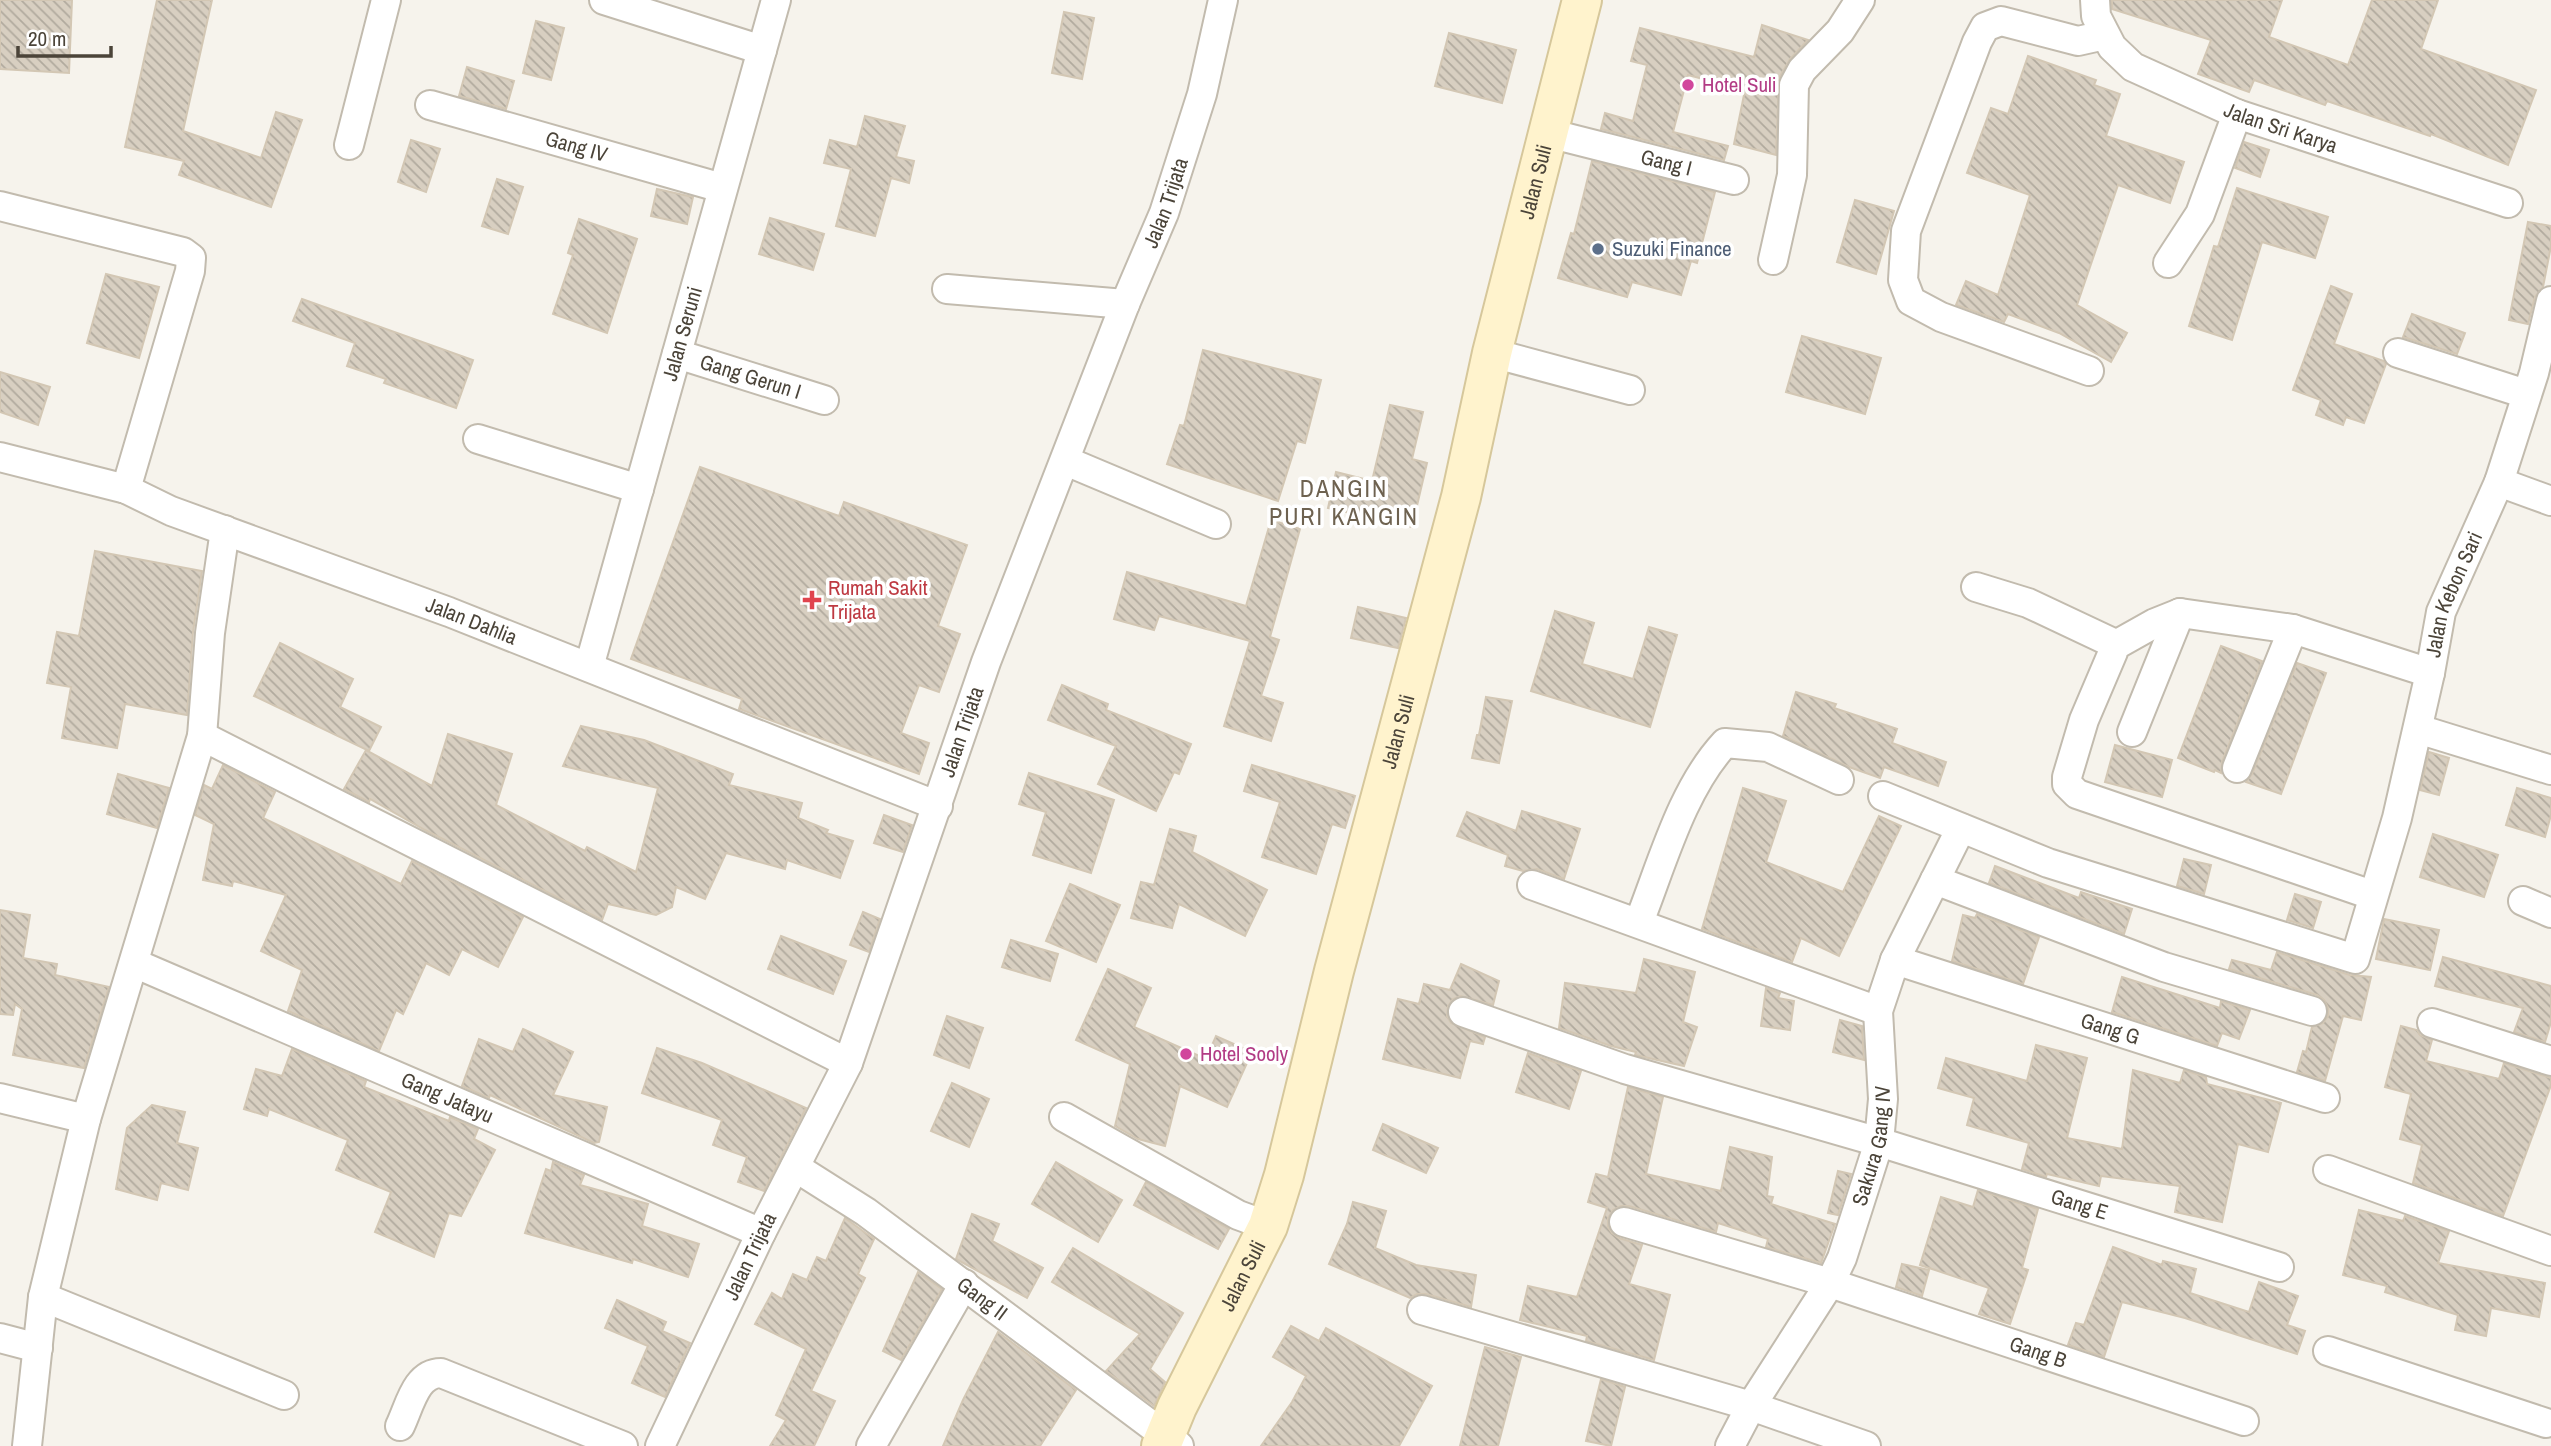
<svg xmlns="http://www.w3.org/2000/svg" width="2551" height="1446" viewBox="0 0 2551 1446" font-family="'Archivo Narrow',sans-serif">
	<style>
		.building { fill: url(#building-back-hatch); stroke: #d3c7b4; stroke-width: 2 }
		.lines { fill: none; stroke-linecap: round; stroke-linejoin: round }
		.minor-casing { stroke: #c2bbae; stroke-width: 32 }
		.secondary-casing { stroke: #d6c79b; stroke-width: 42 }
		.minor { stroke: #fff; stroke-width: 28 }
		.secondary { stroke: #fff3cd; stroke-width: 38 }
		.hotel-dot { fill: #d1479c; stroke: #fff; stroke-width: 2.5 }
		.service-dot { fill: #5c6f8a; stroke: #fff; stroke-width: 2.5 }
		.health-dot { fill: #e0444e; stroke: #fff; stroke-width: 2.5 }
		.labels { text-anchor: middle; stroke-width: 7; stroke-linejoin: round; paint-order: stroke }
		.hotel-label { font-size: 21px; fill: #b23c85; stroke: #fff; text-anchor: start }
		.street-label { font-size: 21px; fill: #4b4439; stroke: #fff }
		.service-label { font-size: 21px; fill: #4e5e75; stroke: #fff; text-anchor: start }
		.health-label { font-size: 21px; fill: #be3a42; stroke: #fff; text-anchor: start }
		.quarter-label { font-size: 24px; letter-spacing: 2px; fill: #6e6250; stroke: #fff }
	</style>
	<defs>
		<pattern id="building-back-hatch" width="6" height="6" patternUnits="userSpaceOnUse" patternTransform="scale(1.75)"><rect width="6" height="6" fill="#d8cfc1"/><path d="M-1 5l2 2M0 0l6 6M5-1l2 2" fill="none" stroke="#b1aa9e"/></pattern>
	</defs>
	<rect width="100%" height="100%" fill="#f6f3ec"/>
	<g class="building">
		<path d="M0,0H72L69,73L0,69Z"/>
		<path d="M157,0H212L183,131L261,158L276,112L302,120L271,207L179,175L184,161L125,147Z"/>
		<path d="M2112,0H2282L2269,37L2348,65L2372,0H2438L2421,49L2536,90L2508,165L2431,134L2430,136L2327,101L2325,105L2254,80L2249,92L2198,74L2211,40L2112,9Z"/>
		<path d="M1064,12L1094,18L1082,79L1052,73Z"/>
		<path d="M536,21L564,28L551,80L523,73Z"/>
		<path d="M1762,25L1808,40L1790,59L1779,78L1776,155L1734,144L1745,90L1688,75L1673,132L1728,146L1724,160L1601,129L1605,113L1633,121L1647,65L1631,61L1640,28L1754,57Z"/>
		<path d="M1449,33L1516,50L1502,103L1435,86Z"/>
		<path d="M2028,56L2096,80L2094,85L2120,94L2106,136L2184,162L2170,203L2118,185L2077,305L2127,333L2111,362L2059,333L2008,314L2004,322L1956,305L1966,281L1998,295L2030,195L1967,173L1991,108L2008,114Z"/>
		<path d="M467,67L514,81L506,109L459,96Z"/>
		<path d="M865,116L905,126L896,157L914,161L909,183L891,178L875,236L836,226L851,169L824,163L830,140L857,147Z"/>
		<path d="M411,140L440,149L426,192L398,182Z"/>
		<path d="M2244,142L2269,150L2260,177L2235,168Z"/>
		<path d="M1592,161L1715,192L1697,263L1691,261L1681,295L1632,282L1627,297L1558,278L1571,233L1574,234Z"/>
		<path d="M497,179L523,187L508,234L482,226Z"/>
		<path d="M2237,188L2328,217L2315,258L2262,242L2232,340L2189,326L2214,246L2218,247Z"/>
		<path d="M657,189L693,197L687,224L651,216Z"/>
		<path d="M1855,200L1894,211L1876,274L1837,262Z"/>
		<path d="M770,218L824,234L813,270L759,254Z"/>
		<path d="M579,219L637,239L607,333L553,314L573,255L568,253Z"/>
		<path d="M2528,222L2551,226V246L2543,287L2535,297L2528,324L2509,320Z"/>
		<path d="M106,274L159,287L139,358L87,343Z"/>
		<path d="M2331,286L2352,294L2334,344L2384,361L2386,364L2364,423L2346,417L2343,425L2316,415L2321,400L2293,390Z"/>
		<path d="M302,299L473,360L456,408L384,383L386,379L347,366L355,343L293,321Z"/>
		<path d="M2412,314L2465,333L2457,354L2403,337Z"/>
		<path d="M1802,336L1881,358L1865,414L1786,392Z"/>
		<path d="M1203,350L1321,380L1305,443L1297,441L1278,501L1167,464L1180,425L1184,426Z"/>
		<path d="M0,372L50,387L38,425L0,412Z"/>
		<path d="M1390,405L1423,412L1412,459L1427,463L1412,527L1328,508L1336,472L1372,481Z"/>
		<path d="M700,467L839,516L844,502L967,545L938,626L960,634L939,692L919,685L901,733L929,743L919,774L739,709L742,699L631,659Z"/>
		<path d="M1271,520L1300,529L1270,637L1279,640L1261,696L1283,703L1271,741L1224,726L1250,641L1159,616L1154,630L1114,619L1127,572L1246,606Z"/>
		<path d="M95,551L202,571L193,632L187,715L125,704L117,748L62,738L71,687L47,683L57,632L79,636Z"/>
		<path d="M1358,607L1406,618L1398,648L1351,638Z"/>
		<path d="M1555,611L1594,623L1582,664L1633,679L1649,627L1677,635L1650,727L1531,691Z"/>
		<path d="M280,643L353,679L340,707L381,727L369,751L254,696Z"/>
		<path d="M2221,646L2262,661L2222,762L2221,773L2215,770L2214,772L2178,758Z"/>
		<path d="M2297,663L2326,673L2281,794L2246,782L2252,774Z"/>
		<path d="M1062,685L1108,704L1106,710L1191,744L1179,774L1174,772L1156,811L1098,784L1116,746L1048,720Z"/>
		<path d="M1796,692L1836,704L1834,708L1897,729L1892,743L1946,762L1938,786L1884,767L1880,778L1849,767L1783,736Z"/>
		<path d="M1486,697L1512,701L1499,763L1472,758L1477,735H1479Z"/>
		<path d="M581,726L644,740L733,774L729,785L802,803L798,818L828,830L826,833L853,841L840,878L787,860L785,869L726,853L705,899L676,887L672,907L656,915L608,904L602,920L425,830L370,799L369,802L344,789L366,750L432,786L448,734L512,754L496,805L585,851L587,847L636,872L658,788L563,766Z"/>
		<path d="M2115,745L2172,760L2162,797L2105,782Z"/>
		<path d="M2429,752L2449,758L2439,795L2420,790Z"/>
		<path d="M223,765L275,792L263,818L401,884L412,861L523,917L498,967L462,949L449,975L426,963L403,1014L396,1010L379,1051L288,1011L302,970L261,951L286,895L233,881L232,886L203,880L214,824L195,815L204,785L212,789Z"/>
		<path d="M1252,765L1355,796L1345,828L1332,824L1316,874L1262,857L1280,802L1244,791Z"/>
		<path d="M1029,773L1114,800L1091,873L1033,855L1046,812L1019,804Z"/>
		<path d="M118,774L169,788L157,828L107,814Z"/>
		<path d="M1743,788L1786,801L1766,862L1843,892L1879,816L1901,826L1839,956L1801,938L1792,962L1702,929Z"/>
		<path d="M2517,788L2551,798V815L2545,837L2506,825Z"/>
		<path d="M1522,811L1580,829L1564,879L1537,869L1523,871L1505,866L1508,855L1457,836L1467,812L1516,831Z"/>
		<path d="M884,815L912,825L903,852L874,843Z"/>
		<path d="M1170,829L1196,836L1192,852L1267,890L1245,936L1179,904L1172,928L1131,918L1141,882L1154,885Z"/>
		<path d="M2433,834L2498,855L2484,897L2420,877Z"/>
		<path d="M2184,859L2211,865L2204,894L2177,886Z"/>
		<path d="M1995,866L2079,898L2081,892L2132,909L2124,934L1989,883Z"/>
		<path d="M1070,884L1120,905L1096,962L1046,941Z"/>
		<path d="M2295,894L2321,902L2313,928L2287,920Z"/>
		<path d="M0,910L30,915L23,958L57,964L55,975L109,987L84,1068L13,1055L22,1009L15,1004L13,1015L0,1014Z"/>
		<path d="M863,912L880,919L869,952L850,945Z"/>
		<path d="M1977,914L2039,937L2023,984L1952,961L1963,915L1975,918Z"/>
		<path d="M2384,919L2439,930L2430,970L2376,959Z"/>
		<path d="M781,936L846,961L833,994L768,969Z"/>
		<path d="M1011,940L1058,954L1050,981L1002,967Z"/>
		<path d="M2277,952L2350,975L2371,977L2361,1020L2343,1016L2325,1081L2297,1072L2303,1051L2306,1052L2312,1027L2323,1023L2328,1016V1008L2324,1000L2317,995L2229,969L2232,960L2271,970Z"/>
		<path d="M2443,957L2551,986V1022L2545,1042L2514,1032L2523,1008L2435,986Z"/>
		<path d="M1644,959L1695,972L1683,1022L1697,1027L1684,1066L1635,1055L1636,1052L1611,1046L1559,1028L1565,983L1636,993Z"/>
		<path d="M1461,964L1499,981L1493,1005L1461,996L1453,999L1448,1006L1447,1016L1451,1023L1485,1037L1483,1044L1470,1041L1460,1078L1383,1059L1398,999L1419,1004L1424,984L1450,990Z"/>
		<path d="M1108,969L1151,988L1134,1027L1206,1059L1216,1036L1252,1052L1227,1107L1180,1086L1165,1146L1138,1139L1115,1126L1130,1064L1076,1040Z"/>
		<path d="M2122,977L2220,1008L2221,1001L2250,1010L2239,1039L2222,1033L2217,1046L2112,1012Z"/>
		<path d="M1766,988L1780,993L1778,998L1794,1001L1790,1030L1761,1026Z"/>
		<path d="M947,1016L983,1028L969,1068L934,1055Z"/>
		<path d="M1840,1020L1862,1026L1864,1060L1833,1052Z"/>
		<path d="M2401,1026L2417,1030L2420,1035L2432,1040L2426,1061L2499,1079L2504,1063L2551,1078V1085L2503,1216L2413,1183L2422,1145L2400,1139L2411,1094L2385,1087Z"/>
		<path d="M523,1029L573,1052L553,1095L607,1107L599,1142L594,1143L490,1095L489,1098L462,1086L479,1039L513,1052Z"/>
		<path d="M2036,1045L2087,1058L2067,1138L2122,1149L2133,1070L2180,1083L2184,1070L2206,1077L2207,1084L2281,1103L2268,1152L2238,1144L2222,1222L2175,1212L2180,1186L2101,1176L2099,1186L2047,1174L2046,1177L2022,1169L2029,1143L1967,1125L1974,1098L1938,1088L1946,1058L2027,1081Z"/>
		<path d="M657,1048L702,1063L806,1108L764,1191L738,1182L747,1157L713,1145L722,1120L642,1093Z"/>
		<path d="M292,1049L366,1081L364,1087L449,1121L450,1117L478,1129L474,1139L495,1150L461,1216L449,1213L434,1257L375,1232L391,1192L336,1170L348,1140L269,1109L267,1116L244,1109L256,1069L282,1076Z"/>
		<path d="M1528,1053L1581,1071L1569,1109L1516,1092Z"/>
		<path d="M952,1083L989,1099L969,1147L931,1131Z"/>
		<path d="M1628,1087L1663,1097L1646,1174L1721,1191L1730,1147L1772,1157L1767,1196L1773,1197L1771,1204L1835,1224L1821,1263L1766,1247L1768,1239L1718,1223L1716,1232L1629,1206H1621L1613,1210L1608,1218V1227L1612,1233L1619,1238L1642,1245L1629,1284L1670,1295L1654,1360L1586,1341L1587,1336L1520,1320L1528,1286L1577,1297L1607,1208L1588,1202L1596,1174L1608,1177Z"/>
		<path d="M152,1105L185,1112L177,1143L198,1148L188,1190L161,1183L157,1200L116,1189L127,1128Z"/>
		<path d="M1383,1124L1438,1148L1426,1173L1373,1150Z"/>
		<path d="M553,1162L584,1175L580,1185L648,1204L642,1226L699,1244L688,1277L633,1259L632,1263L525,1233L546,1169L551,1171Z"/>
		<path d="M1056,1162L1122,1200L1098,1242L1032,1204Z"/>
		<path d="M1838,1171L1851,1174L1838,1215L1828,1213Z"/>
		<path d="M1146,1182L1229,1229L1218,1249L1134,1205Z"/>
		<path d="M1978,1190L2038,1209L2022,1268L2028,1270L2010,1324L1979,1314L1989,1288L1920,1265L1941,1197L1973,1207Z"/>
		<path d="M1353,1202L1386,1211L1375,1248L1416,1265L1476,1275L1471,1307L1426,1294H1417L1410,1298L1329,1264L1347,1224Z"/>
		<path d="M2359,1210L2403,1221L2405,1216L2449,1231L2438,1263L2545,1283L2539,1317L2491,1308L2486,1336L2455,1330L2458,1315L2385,1292L2387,1286L2343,1275Z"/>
		<path d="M972,1214L999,1224L992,1241L1043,1268L1027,1298L956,1259Z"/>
		<path d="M845,1218L874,1239L858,1274L865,1278L811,1391L835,1401L814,1446H770L786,1420L776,1415L806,1349L755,1324L772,1293L782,1299L793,1274L807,1280L817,1257L826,1261Z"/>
		<path d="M2113,1247L2162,1265L2163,1261L2196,1269L2190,1293L2249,1312L2259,1282L2298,1296L2287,1325L2305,1331L2297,1354L2185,1318L2122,1302L2104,1357L2068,1345L2076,1323L2084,1325Z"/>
		<path d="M1073,1248L1183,1313L1150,1369L1165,1382L1154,1406L1106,1371L1140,1334L1052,1282Z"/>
		<path d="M1902,1264L1929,1270L1922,1296L1896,1287Z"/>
		<path d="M918,1272L942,1289L901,1360L883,1351Z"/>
		<path d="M617,1300L666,1322L662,1331L690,1343L665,1397L632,1383L648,1346L605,1328Z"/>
		<path d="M1291,1326L1319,1341L1326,1328L1432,1386L1399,1446H1261L1292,1402L1306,1376L1273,1357Z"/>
		<path d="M998,1332L1076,1390L1040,1446H943L963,1400Z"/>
		<path d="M1485,1347L1521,1357L1498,1446H1460Z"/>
		<path d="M1601,1379L1625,1387L1611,1446L1586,1441Z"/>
	</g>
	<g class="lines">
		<g class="minor-casing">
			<g id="minor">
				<path d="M604,0L762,50"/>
				<path id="s1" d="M2095,0L2096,16L2112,47L2133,67L2237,114L2508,203"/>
				<path id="s2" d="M430,105L722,188"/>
				<path id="s3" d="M1548,133L1734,180"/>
				<path d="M349,145L386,0"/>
				<path d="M0,206L183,252L191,258L190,271L126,489"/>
				<path d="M1773,260L1792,175L1794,85L1802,70L1840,31L1860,0"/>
				<path d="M2168,263L2200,214L2237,114"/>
				<path d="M947,289L1125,304"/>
				<path d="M1492,353L1630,390"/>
				<path d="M2398,353L2526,394"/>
				<path id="s4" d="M677,354L824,400"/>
				<path d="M2089,371L1941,317L1911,301L1903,280L1906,231L1977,42L1985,27L2001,21L2078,41L2105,35"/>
				<path d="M478,439L639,489"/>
				<path id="s5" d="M0,457L126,489L171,511L449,612L938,806"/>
				<path d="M1066,461L1216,524"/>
				<path d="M2499,482L2551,501"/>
				<path d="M1976,587L2028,603L2113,643L2114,646"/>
				<path id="s6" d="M589,667L776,0"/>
				<path d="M2418,729L2551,770"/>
				<path d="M2132,732L2180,613"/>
				<path d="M202,736L848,1063"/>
				<path d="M2237,768L2293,629"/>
				<path id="s7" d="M1883,796L2048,863L2355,959L2397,818L2430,673L2441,612L2499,482L2534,373L2551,301"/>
				<path d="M1935,880L2164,967L2312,1011"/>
				<path d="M1532,885L1878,1011"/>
				<path d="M2374,892L2369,894L2077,794L2067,784V777L2084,720L2113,652L2114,646L2155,623L2180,613L2293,629L2430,673"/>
				<path d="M2523,901L2551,913"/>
				<path d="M1639,922C1662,864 1682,789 1725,743L1768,747L1839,780"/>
				<path id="s8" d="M1895,960L2325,1098"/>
				<path id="s9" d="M134,963L761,1233"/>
				<path id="s10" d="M1463,1012L1625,1069L1879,1142L2279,1267"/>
				<path d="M2432,1023L2551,1061"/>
				<path d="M0,1098L86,1119"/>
				<path d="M1064,1117L1238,1215L1268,1226"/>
				<path id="s11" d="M795,1167L866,1212L1179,1446"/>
				<path d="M2328,1170L2551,1251"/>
				<path id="s12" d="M1624,1222L1830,1283L2244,1421"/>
				<path d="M43,1297L284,1395"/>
				<path d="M1422,1310L1751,1406L1866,1446"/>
				<path d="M0,1338L38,1348"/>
				<path d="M2328,1351L2546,1423"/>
				<path d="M400,1426C410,1405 416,1373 441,1373L623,1446"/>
				<path d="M27,1446L43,1297L86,1119L202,736L210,633L225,530"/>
				<path id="s13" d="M660,1446L761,1233L848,1063L986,662L1125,304L1164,213L1202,94L1223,0"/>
				<path d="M871,1446L964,1284"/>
				<path id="s14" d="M1730,1446L1751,1406L1830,1283L1842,1258L1879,1142L1883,1099L1878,1011L1895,960L1961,828"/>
			</g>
		</g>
		<g class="secondary-casing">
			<g id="secondary">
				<path id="s15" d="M1161,1446L1177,1407L1268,1226L1284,1175L1334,971L1461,497L1492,353L1582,0"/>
			</g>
		</g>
		<use href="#minor" class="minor"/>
		<use href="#secondary" class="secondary"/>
	</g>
	<g class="hotel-dot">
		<circle cx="1688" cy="85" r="7"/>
		<circle cx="1186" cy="1054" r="7"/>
	</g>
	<circle class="service-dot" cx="1598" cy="249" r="7"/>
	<path class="health-dot" d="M808.5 589.5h7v7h7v7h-7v7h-7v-7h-7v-7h7z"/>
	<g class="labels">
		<g class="hotel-label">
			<text x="1702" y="92">Hotel Suli</text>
			<text x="1200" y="1061">Hotel Sooly</text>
		</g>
		<g class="street-label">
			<text dy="7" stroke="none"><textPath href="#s1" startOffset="240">Jalan Sri Karya</textPath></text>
			<text dy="7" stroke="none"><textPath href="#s2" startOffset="152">Gang IV</textPath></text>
			<text dy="7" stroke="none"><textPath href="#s3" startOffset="122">Gang I</textPath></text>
			<text dy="7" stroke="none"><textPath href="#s15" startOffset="1323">Jalan Suli</textPath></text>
			<text dy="7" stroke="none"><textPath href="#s13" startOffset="1344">Jalan Trijata</textPath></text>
			<text dy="7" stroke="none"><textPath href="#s6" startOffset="346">Jalan Seruni</textPath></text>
			<text dy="7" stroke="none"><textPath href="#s4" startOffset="77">Gang Gerun I</textPath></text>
			<text dy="7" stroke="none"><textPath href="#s7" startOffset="878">Jalan Kebon Sari</textPath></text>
			<text dy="7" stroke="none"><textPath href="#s5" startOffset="500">Jalan Dahlia</textPath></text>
			<text dy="7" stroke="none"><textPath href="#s13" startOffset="777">Jalan Trijata</textPath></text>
			<text dy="7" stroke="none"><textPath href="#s15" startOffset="756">Jalan Suli</textPath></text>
			<text dy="7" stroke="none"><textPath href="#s8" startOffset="226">Gang G</textPath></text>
			<text dy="7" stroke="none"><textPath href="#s9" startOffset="341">Gang Jatayu</textPath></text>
			<text dy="7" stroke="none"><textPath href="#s14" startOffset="336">Sakura Gang IV</textPath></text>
			<text dy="7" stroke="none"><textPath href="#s10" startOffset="646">Gang E</textPath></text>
			<text dy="7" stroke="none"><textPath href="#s13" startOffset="210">Jalan Trijata</textPath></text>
			<text dy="7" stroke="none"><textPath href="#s15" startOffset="189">Jalan Suli</textPath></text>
			<text dy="7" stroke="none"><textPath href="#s11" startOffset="229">Gang II</textPath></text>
			<text dy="7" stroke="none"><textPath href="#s12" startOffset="434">Gang B</textPath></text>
		</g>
		<g class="service-label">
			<text x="1612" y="256">Suzuki Finance</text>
		</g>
		<g class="health-label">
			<text x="828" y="595">Rumah Sakit<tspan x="828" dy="24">Trijata</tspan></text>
		</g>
		<g class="quarter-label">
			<text x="1344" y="497">DANGIN<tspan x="1344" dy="28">PURI KANGIN</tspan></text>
		</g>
	</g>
	<path d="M18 46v10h93v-10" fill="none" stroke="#4b4439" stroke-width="3.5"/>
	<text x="28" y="46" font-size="21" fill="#4b4439" stroke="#ffffff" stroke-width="5" paint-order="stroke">20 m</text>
</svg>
